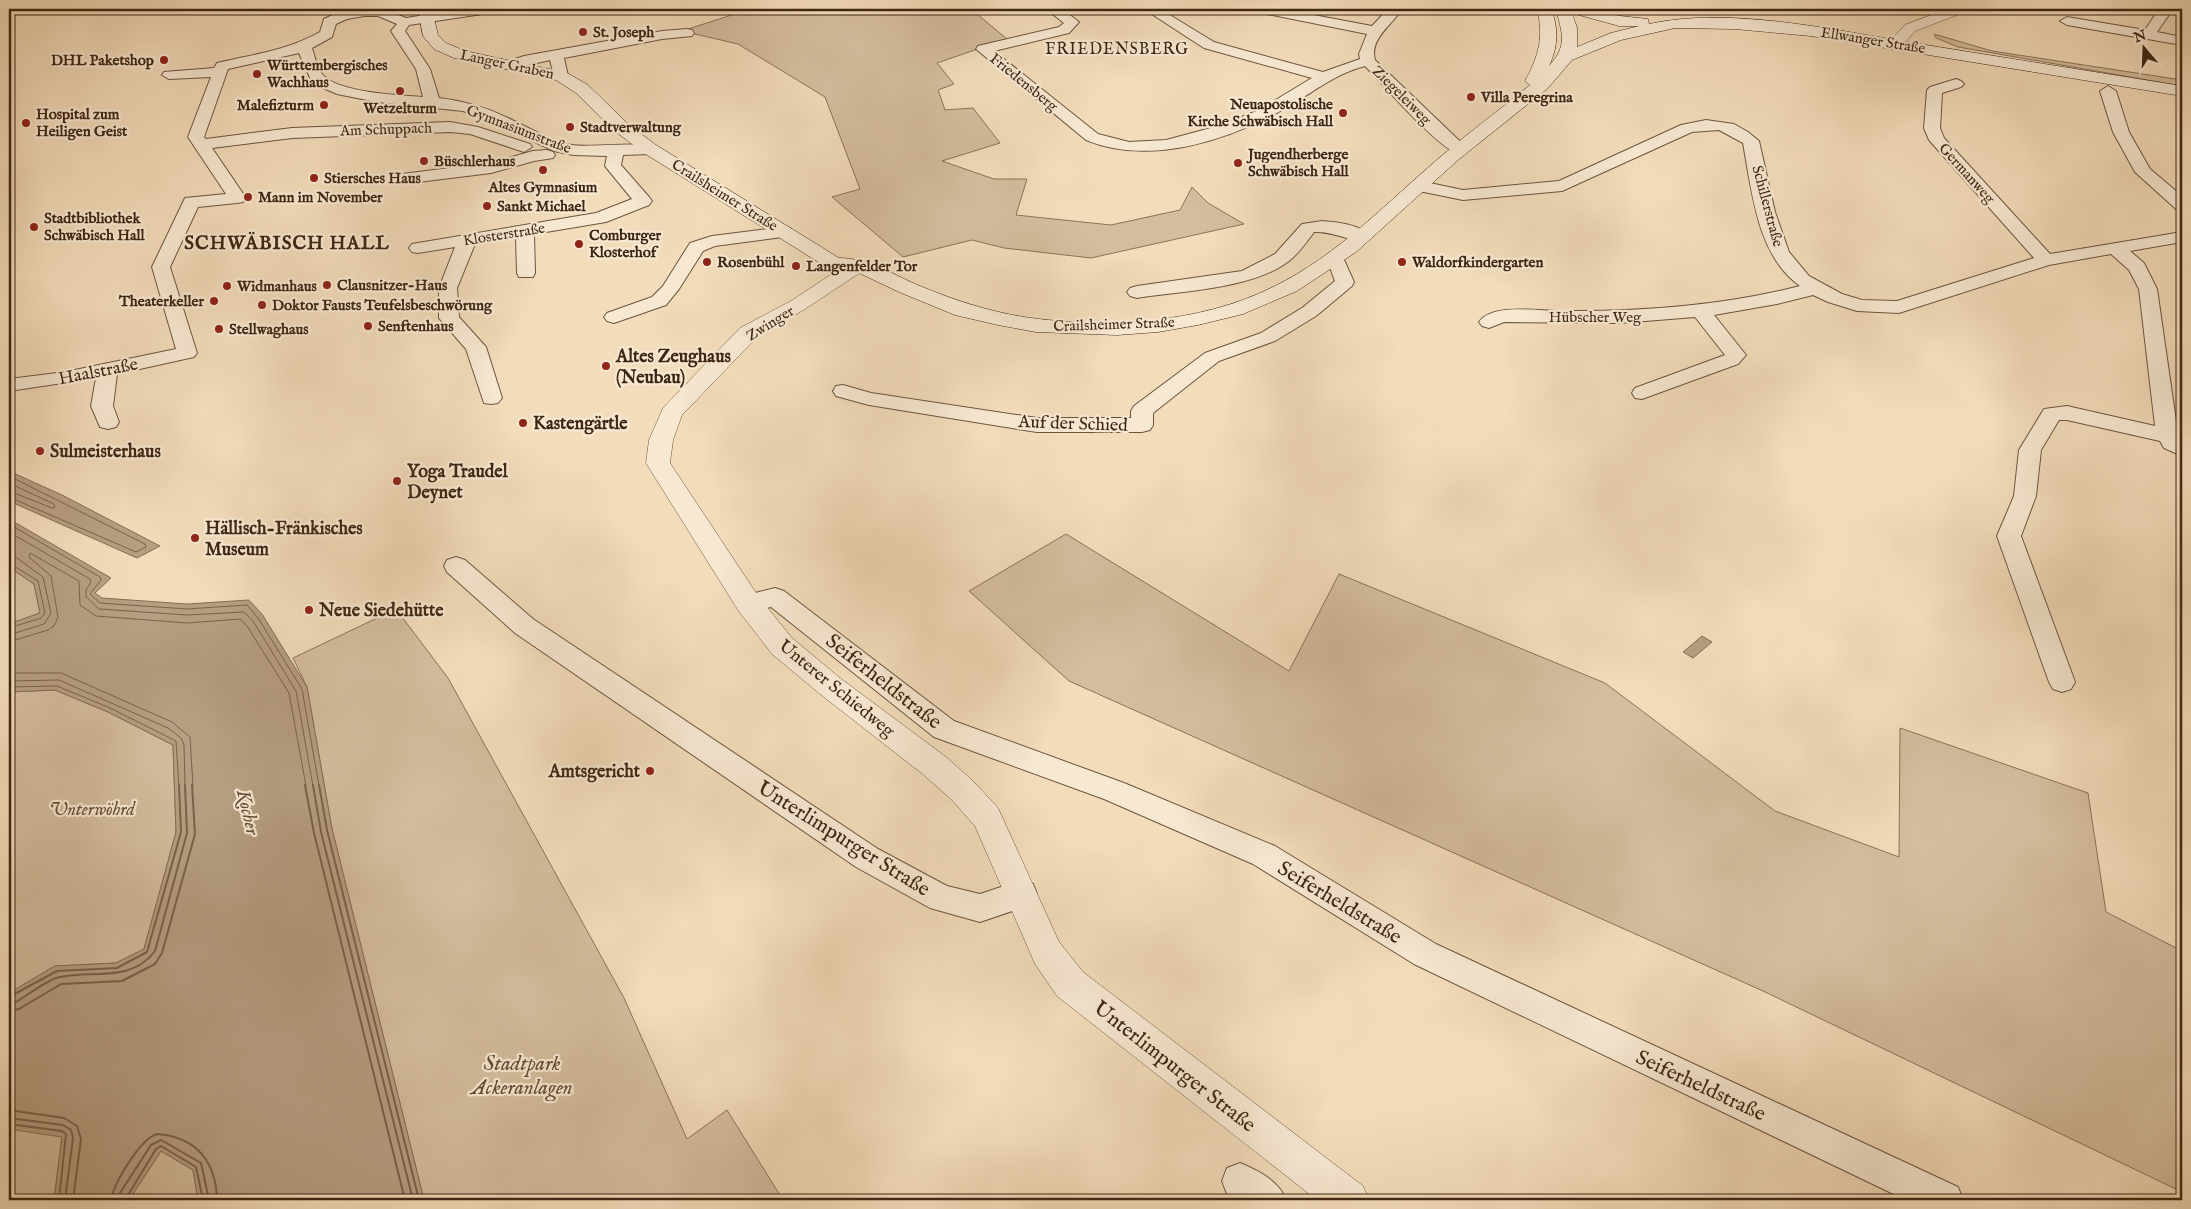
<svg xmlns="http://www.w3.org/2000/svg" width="2191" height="1209" viewBox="0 0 2191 1209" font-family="'IM FELL English',serif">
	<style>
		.green { fill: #d4bd9e; stroke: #8a7259 }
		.water { fill: #b69e82; stroke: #866e56 }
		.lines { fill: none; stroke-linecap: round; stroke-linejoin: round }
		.shore-far1 { stroke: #7a624b; stroke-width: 1 }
		.shore { stroke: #7a624b; stroke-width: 2 }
		.minor-casing { stroke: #6c543e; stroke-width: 2 }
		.tertiary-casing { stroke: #6c543e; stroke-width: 1 }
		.secondary-casing { stroke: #3f2614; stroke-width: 1 }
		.minor { fill: #f7e8d2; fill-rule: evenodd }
		.tertiary { fill: #f7e8d2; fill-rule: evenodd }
		.secondary { fill: #f7e8d2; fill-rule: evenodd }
		.poi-dot { fill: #8f2418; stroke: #f7e8d2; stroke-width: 2 }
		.labels { text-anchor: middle; stroke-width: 4.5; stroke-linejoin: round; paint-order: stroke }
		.far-poi-label { font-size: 15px; font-weight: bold; fill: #3f2614; stroke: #f7e8d2; text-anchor: start }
		.far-street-label { font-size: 15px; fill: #3f2614; stroke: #f7e8d2 }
		.far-neighbourhood-label { font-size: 16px; letter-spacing: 1px; fill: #3f2614; stroke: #f7e8d2 }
		.poi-label { font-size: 18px; font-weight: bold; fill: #3f2614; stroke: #f7e8d2; text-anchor: start }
		.street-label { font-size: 18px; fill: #3f2614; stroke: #f7e8d2 }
		.park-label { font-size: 18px; font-style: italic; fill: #644c36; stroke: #f7e8d2 }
		.far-district-label { font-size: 19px; font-weight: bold; letter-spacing: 1px; fill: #3f2614; stroke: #f7e8d2 }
		.water-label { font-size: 19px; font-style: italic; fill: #634a35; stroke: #f7e8d2 }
		.near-street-label { font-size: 21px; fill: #3f2614; stroke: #f7e8d2 }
		.near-park-label { font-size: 21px; font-style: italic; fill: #644c36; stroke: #f7e8d2 }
	</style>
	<rect width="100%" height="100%" fill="#f3dcba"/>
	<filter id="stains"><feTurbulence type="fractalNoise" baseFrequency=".004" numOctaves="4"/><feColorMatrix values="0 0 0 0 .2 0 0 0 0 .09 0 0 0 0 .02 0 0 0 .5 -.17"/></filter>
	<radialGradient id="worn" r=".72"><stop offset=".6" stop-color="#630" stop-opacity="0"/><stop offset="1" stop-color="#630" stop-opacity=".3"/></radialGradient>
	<g class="green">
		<path d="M739,9H971L1007,39L937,63L954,84L938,90L945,110L973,108L1000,143L942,161L994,179H1027L1016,215L1111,225L1180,210L1192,187L1208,203L1244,224L1091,258L1004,248L972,240L903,257L832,197L860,189L825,97L738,44L682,31L741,12Z"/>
		<path d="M1934,34L1992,51L2182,80V86L1958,47L1936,38Z"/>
		<path d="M1066,534L1289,671L1339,574L1605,683L1775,811L1899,857L1900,728L2088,793L2106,912L2182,951V1192L1763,991L1069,681L969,591Z"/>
		<path d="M9,567L34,584L40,613L9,624Z"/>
		<path d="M396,609L448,678L624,998L687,1139L727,1110L783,1200H424L332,829L307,687L293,658Z"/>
		<path d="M55,690L108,712L173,745L176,832L144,949L116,963L55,966L9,993V692Z"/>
		<path d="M9,1129L62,1136L54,1200H9Z"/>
		<path d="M161,1151L193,1170L198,1200H129Z"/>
	</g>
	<g class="water">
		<path d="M9,471L62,495L160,546L137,558L9,501Z"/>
		<path d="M9,519L111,578L95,593L102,598L187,604L249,600L262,614L307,687L332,829L424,1200H198L193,1170L161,1151L129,1200H54L62,1137L9,1129V993L55,966L116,963L144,949L176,832L173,745L108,712L55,690L9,692V624L40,613L34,584L9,567Z"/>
		<path d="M1702,636L1712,642L1693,658L1683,652Z"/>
	</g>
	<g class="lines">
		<g class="shore-far1">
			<path d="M9,476L145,544L146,547L136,552L9,497"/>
			<path d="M9,483L54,504L55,507L52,508L9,491"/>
			<path d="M9,524L100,577L101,580L90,594L100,603L187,609L247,605L258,618L302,689L319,786"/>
			<path d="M9,532L90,579L91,582L86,590V597L99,609L187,615L244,612L253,621L296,691L313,786"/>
			<path d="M9,557L17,558L43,577L51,613L44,624L9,635"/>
			<path d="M9,563L38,581L45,613L41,618L9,628"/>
			<path d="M9,642L48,630L54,626L58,617L51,576L29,557L30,553L79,581L80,605L96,616L187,623L240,619L247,626L289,693L306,786"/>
			<path d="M9,673H61L172,722L190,737L193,786"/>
			<path d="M9,681L59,680L168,728L181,738L184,745L185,786"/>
			<path d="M9,687L57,686L110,708L176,741L179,786"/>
		</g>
		<g class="shore">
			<path d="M305,785L314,833L405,1200"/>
			<path d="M313,785L321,832L413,1200"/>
			<path d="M319,785L327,830L419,1200"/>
			<path d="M9,997L57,971L117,968L147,952L181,832L179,785"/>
			<path d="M9,1003L16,1002C28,995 48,979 60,977C94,970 131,983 155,951L187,833L185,785"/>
			<path d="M9,1011L19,1009L61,984L122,981L155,964L162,953L195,834L192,785"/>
			<path d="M9,1110L64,1118L77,1126L81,1139L73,1200"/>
			<path d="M9,1118L63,1125L71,1130L73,1138L65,1200"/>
			<path d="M9,1124L62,1131L66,1134L59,1200"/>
			<path d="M111,1200C114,1183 140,1139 157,1134C197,1137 216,1162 217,1200"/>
			<path d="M119,1200L120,1193L151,1145L161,1140L201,1163L209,1200"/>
			<path d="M125,1200L156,1149L161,1146L196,1167L203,1200"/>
		</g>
		<g class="minor-casing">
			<g id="minor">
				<path d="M358,9H383L406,18L464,9H496L489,13L409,25L405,31L430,69L439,98C465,101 489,108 512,120C532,129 551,142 572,145C588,148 652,140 658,149L650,154L623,155L621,165L649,197L652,201L649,205L606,222L534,234L535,273L533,277H519L517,273L516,237L475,244L457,288L459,317L486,347L502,398L498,403L491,404L484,403L466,349L439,318V288L455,247L418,253L412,252L409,248L412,244L418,243L596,213L632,199L605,166L607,156L573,155L554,151L492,122L463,111L377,102L337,94L321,87L311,80L299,53L228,69L204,137L206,139L292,128L450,122L478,127L530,144L532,147L524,152L470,134L450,132L292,138L212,148L246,198L243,202L237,203L198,207L170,267L197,353L194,357L117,374L113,406L119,422L116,427L108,429L100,427L91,406L96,378L9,391V379L65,372L176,349L152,267L185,198L226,194L188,137L211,77L169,79L162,75L164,72L214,68L217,63C254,54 286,51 320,32L324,19L339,12ZM364,16H378L397,24L391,31L416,69L423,97C400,95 337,93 322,74C316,67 315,56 312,48L332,37L336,24L347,19Z"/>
				<path d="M1046,9H1062L1079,22L1069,33L994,51L1098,134L1129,142L1166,140L1222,125L1259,110L1312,78L1204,48L1144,9H1160L1214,42L1323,72L1360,59L1359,54L1367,34L1262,13L1255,9H1282L1372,26L1388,9H1402C1393,24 1369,39 1375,60L1469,150L1461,155C1438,149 1384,85 1365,66C1334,74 1311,94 1284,109C1227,141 1149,166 1086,140L976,49L978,46L1059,27L1064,23Z"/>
				<path d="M2159,9H2173L2157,32L2182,37V45L2067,25L2060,21L2067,17L2145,30Z"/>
				<path d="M687,29L692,30L694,33L692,36L662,39L564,58L568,76L561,80L554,76L550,60L511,69L504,65L506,62L524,56L662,31Z"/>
				<path d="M1956,79L1961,81L1964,84L1961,87L1942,93L1940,128L1944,138L2050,254L2182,232V242L2130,251L2144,263L2157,289L2178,435L2182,440V456L2164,448L2160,441L2067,420H2059L2041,450L2036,496L2021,536L2075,682L2071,689L2062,692L2053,689L2049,682L1997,536L2014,496L2019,450L2044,409L2067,406L2155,426L2139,289L2129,270L2111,254L2049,265L1899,313L1857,311L1828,302L1813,295L1777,304L1714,315L1746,355L1738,364L1642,399L1635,398L1632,393L1635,388L1725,355L1695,317L1620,323L1504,322L1489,328L1482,326L1479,322C1492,303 1538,311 1559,311C1640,312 1721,306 1800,286C1757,256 1752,191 1743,143L1719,130L1692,132L1562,191L1463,200L1414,190L1412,186L1414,182L1420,181L1463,190L1559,181L1681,125L1706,120L1734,124L1748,132L1759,141L1775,212L1789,252L1809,276L1842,294L1862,300L1897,301L2034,258L1929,140L1924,128L1927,90L1930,87Z"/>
				<path d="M2108,86L2116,91L2129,132L2150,169L2182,196V210L2176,209L2135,172L2113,132L2100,91Z"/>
				<path d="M547,150L553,152L555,155L553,158L534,161L491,173L402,184L396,183L394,179L396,175L402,174L490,163L533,151Z"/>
				<path d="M1322,221C1335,222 1361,224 1369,236L1366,240C1353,243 1334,231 1314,232C1306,243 1299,253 1289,261C1253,289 1181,291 1137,298L1130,296L1127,292L1130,288L1137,286L1242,271L1275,254L1302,224Z"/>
				<path d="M784,227L790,228L793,232L790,236L715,246L703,251L679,289L666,305L614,323L607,321L604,317L607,313L652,297L663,286L690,243L712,236Z"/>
				<path d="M1335,252L1341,253L1354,282L1352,286L1316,316L1275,341L1219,361L1153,413V425L1150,430L1142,432H1037L869,405L836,396L833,391L836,386L843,385L871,393L1037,418H1131V411L1134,406L1205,353L1261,333L1302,308L1335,281L1326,257L1329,253Z"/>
				<path d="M456,557L465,560L533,619L878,849L947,886L980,894L1022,880L1033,884L1037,894L1033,904L980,922L930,908L856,867L515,633L447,572L444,566L447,560Z"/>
				<path d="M775,588L784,591L954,721L1124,783L1275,846L1436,944L1958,1187L1963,1200H1906L1414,964L1253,864L1104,799L934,737L771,607L748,612L739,609L736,603L739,597Z"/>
				<path d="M1240,1163C1259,1171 1279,1181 1286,1200H1237L1227,1194L1222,1181L1227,1168Z"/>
			</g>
		</g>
		<g class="tertiary-casing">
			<g id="tertiary">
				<path d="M1947,9H1967L1965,12L1915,31L1902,46L1896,48L1888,43L1905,25Z"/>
				<path d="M857,260L864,262L867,266L864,270L805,309L756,338L682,415L673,440L670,463L758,596L792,638L840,678L946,757L974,782L998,808L1059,942L1083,972L1363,1186L1369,1200H1317L1057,996L1035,964L975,826L952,800L924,775L820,694L772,654L738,610L646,463L649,440L663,408L740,328L791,301L850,262Z"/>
			</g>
		</g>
		<g class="secondary-casing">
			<path id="secondary" d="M418,9H432L438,35L446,43L465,51L567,73L588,85L628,124L656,145L839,258C869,258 893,275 920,286C954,300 987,311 1024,317C1104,329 1199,324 1273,287C1339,255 1389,200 1445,153C1472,130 1502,108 1530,85L1525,81C1539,56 1544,36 1537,9H1551C1559,29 1558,47 1549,66C1568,45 1562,34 1556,9H1591L1620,16L1648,19L1649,24C1726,7 1824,28 1901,41C1995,56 2088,71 2182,86V96L1811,36L1735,29L1675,28L1621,40L1572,60L1548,88L1458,160L1356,252L1297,291L1243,314L1198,325L1158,332L1117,335L1036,332L998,325L955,315L899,292L857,272L828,268L644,153L616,132L576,93L556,80L454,58L434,49L423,36ZM1572,13L1619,26H1639L1611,33L1577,47V28Z"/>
		</g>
		<use href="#minor" class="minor"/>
		<use href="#tertiary" class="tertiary"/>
		<use href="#secondary" class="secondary"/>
	</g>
	<g class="poi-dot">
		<circle cx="583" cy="32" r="5"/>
		<circle cx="164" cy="60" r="5"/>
		<circle cx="257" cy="74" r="5"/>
		<circle cx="400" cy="91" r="5"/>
		<circle cx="1471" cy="97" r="5"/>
		<circle cx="324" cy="105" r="5"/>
		<circle cx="1343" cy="113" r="5"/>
		<circle cx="26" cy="123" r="5"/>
		<circle cx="570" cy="127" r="5"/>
		<circle cx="424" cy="161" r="5"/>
		<circle cx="1238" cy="163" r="5"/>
		<circle cx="543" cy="170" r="5"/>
		<circle cx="314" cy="178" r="5"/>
		<circle cx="248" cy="197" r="5"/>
		<circle cx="487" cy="206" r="5"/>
		<circle cx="34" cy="227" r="5"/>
		<circle cx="579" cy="244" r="5"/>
		<circle cx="707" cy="262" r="5"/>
		<circle cx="1402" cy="262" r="5"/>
		<circle cx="796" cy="266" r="5"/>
		<circle cx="327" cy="285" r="5"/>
		<circle cx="227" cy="286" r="5"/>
		<circle cx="214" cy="301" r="5"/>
		<circle cx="262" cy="305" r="5"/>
		<circle cx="368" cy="326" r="5"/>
		<circle cx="219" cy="329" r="5"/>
		<circle cx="606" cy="366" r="5"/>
		<circle cx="523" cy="423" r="5"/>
		<circle cx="40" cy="451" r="5"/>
		<circle cx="397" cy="481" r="5"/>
		<circle cx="195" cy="538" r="5"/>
		<circle cx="309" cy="610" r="5"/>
		<circle cx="650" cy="771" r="5"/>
	</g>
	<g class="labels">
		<g class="far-poi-label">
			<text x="593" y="37">St. Joseph</text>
			<text x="154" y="65" text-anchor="end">DHL Paketshop</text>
			<text x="267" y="70">Württembergisches<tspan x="267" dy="17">Wachhaus</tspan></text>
			<text x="1481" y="102">Villa Peregrina</text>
			<text x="1333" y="109" text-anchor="end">Neuapostolische<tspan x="1333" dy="17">Kirche Schwäbisch Hall</tspan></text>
			<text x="314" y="110" text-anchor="end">Malefizturm</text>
			<text x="400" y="113" text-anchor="middle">Wetzelturm</text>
			<text x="36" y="119">Hospital zum<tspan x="36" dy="17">Heiligen Geist</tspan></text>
			<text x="580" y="132">Stadtverwaltung</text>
			<text x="1248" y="159">Jugendherberge<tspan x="1248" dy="17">Schwäbisch Hall</tspan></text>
			<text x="434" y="166">Büschlerhaus</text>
			<text x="324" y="183">Stiersches Haus</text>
			<text x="543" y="192" text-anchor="middle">Altes Gymnasium</text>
			<text x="258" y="202">Mann im November</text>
			<text x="497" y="211">Sankt Michael</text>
			<text x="44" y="223">Stadtbibliothek<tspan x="44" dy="17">Schwäbisch Hall</tspan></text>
			<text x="589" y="240">Comburger<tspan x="589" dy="17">Klosterhof</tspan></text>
			<text x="717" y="267">Rosenbühl</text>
			<text x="1412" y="267">Waldorfkindergarten</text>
			<text x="806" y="271">Langenfelder Tor</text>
			<text x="337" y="290">Clausnitzer-Haus</text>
			<text x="237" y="291">Widmanhaus</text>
			<text x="204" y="306" text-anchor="end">Theaterkeller</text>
			<text x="272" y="310">Doktor Fausts Teufelsbeschwörung</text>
			<text x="378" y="331">Senftenhaus</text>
			<text x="229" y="334">Stellwaghaus</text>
		</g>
		<g class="far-street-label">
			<text transform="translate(1873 40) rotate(9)" y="5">Ellwanger Straße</text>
			<text transform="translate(507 64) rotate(12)" y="5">Langer Graben</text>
			<text transform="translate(1024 82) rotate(39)" y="5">Friedensberg</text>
			<text transform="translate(1402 95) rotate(45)" y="5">Ziegeleiweg</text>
			<text transform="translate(386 129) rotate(-2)" y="5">Am Schuppach</text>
			<text transform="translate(519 129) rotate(21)" y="5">Gymnasiumstraße</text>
			<text transform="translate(1967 173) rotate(48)" y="5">Germanweg</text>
			<text transform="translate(725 195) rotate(32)" y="5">Crailsheimer Straße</text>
			<text transform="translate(1768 206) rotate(75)" y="5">Schillerstraße</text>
			<text transform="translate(504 234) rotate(-9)" y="5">Klosterstraße</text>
			<text x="1595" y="322">Hübscher Weg</text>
			<text transform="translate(770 323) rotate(-32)" y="5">Zwinger</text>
			<text transform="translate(1114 324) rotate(-2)" y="5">Crailsheimer Straße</text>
		</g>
		<g class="far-neighbourhood-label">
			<text x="1117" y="54">FRIEDENSBERG</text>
		</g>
		<g class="poi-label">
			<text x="616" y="362">Altes Zeughaus<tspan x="616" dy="21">(Neubau)</tspan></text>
			<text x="533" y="429">Kastengärtle</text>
			<text x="50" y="457">Sulmeisterhaus</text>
			<text x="407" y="477">Yoga Traudel<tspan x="407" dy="21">Deynet</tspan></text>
			<text x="205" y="534">Hällisch-Fränkisches<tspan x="205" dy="21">Museum</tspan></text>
			<text x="319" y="616">Neue Siedehütte</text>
			<text x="640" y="777" text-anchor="end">Amtsgericht</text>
		</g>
		<g class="street-label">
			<text transform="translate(98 371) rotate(-11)" y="6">Haalstraße</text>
			<text transform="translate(1073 423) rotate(2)" y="6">Auf der Schied</text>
			<text transform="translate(837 688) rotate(39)" y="6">Unterer Schiedweg</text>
		</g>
		<g class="park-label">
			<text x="92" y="815">Unterwöhrd</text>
		</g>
		<g class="far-district-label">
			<text x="287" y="249">SCHWÄBISCH HALL</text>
		</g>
		<g class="water-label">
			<text transform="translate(249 812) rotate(77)" y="7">Kocher</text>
		</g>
		<g class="near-street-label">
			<text transform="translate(884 681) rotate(38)" y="7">Seiferheldstraße</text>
			<text transform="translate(844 838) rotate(32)" y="7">Unterlimpurger Straße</text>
			<text transform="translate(1340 902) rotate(31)" y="7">Seiferheldstraße</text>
			<text transform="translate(1175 1066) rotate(38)" y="7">Unterlimpurger Straße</text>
			<text transform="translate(1701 1085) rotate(25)" y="7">Seiferheldstraße</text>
		</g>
		<g class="near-park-label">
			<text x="522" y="1070">Stadtpark<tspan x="522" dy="24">Ackeranlagen</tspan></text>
		</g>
	</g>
	<rect width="2191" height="1209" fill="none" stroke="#f3dcba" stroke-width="30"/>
	<rect x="10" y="10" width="2171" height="1189" fill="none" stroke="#3f2614" stroke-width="2.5"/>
	<rect x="15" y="15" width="2161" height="1179" fill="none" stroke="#3f2614"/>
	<g transform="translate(2144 48) rotate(341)" stroke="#f7e8d2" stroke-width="4" paint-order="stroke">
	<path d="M0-4L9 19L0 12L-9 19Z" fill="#3f2614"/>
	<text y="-8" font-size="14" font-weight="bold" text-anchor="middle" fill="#3f2614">N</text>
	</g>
	<rect width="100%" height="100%" filter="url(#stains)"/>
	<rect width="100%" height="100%" fill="url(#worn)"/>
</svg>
